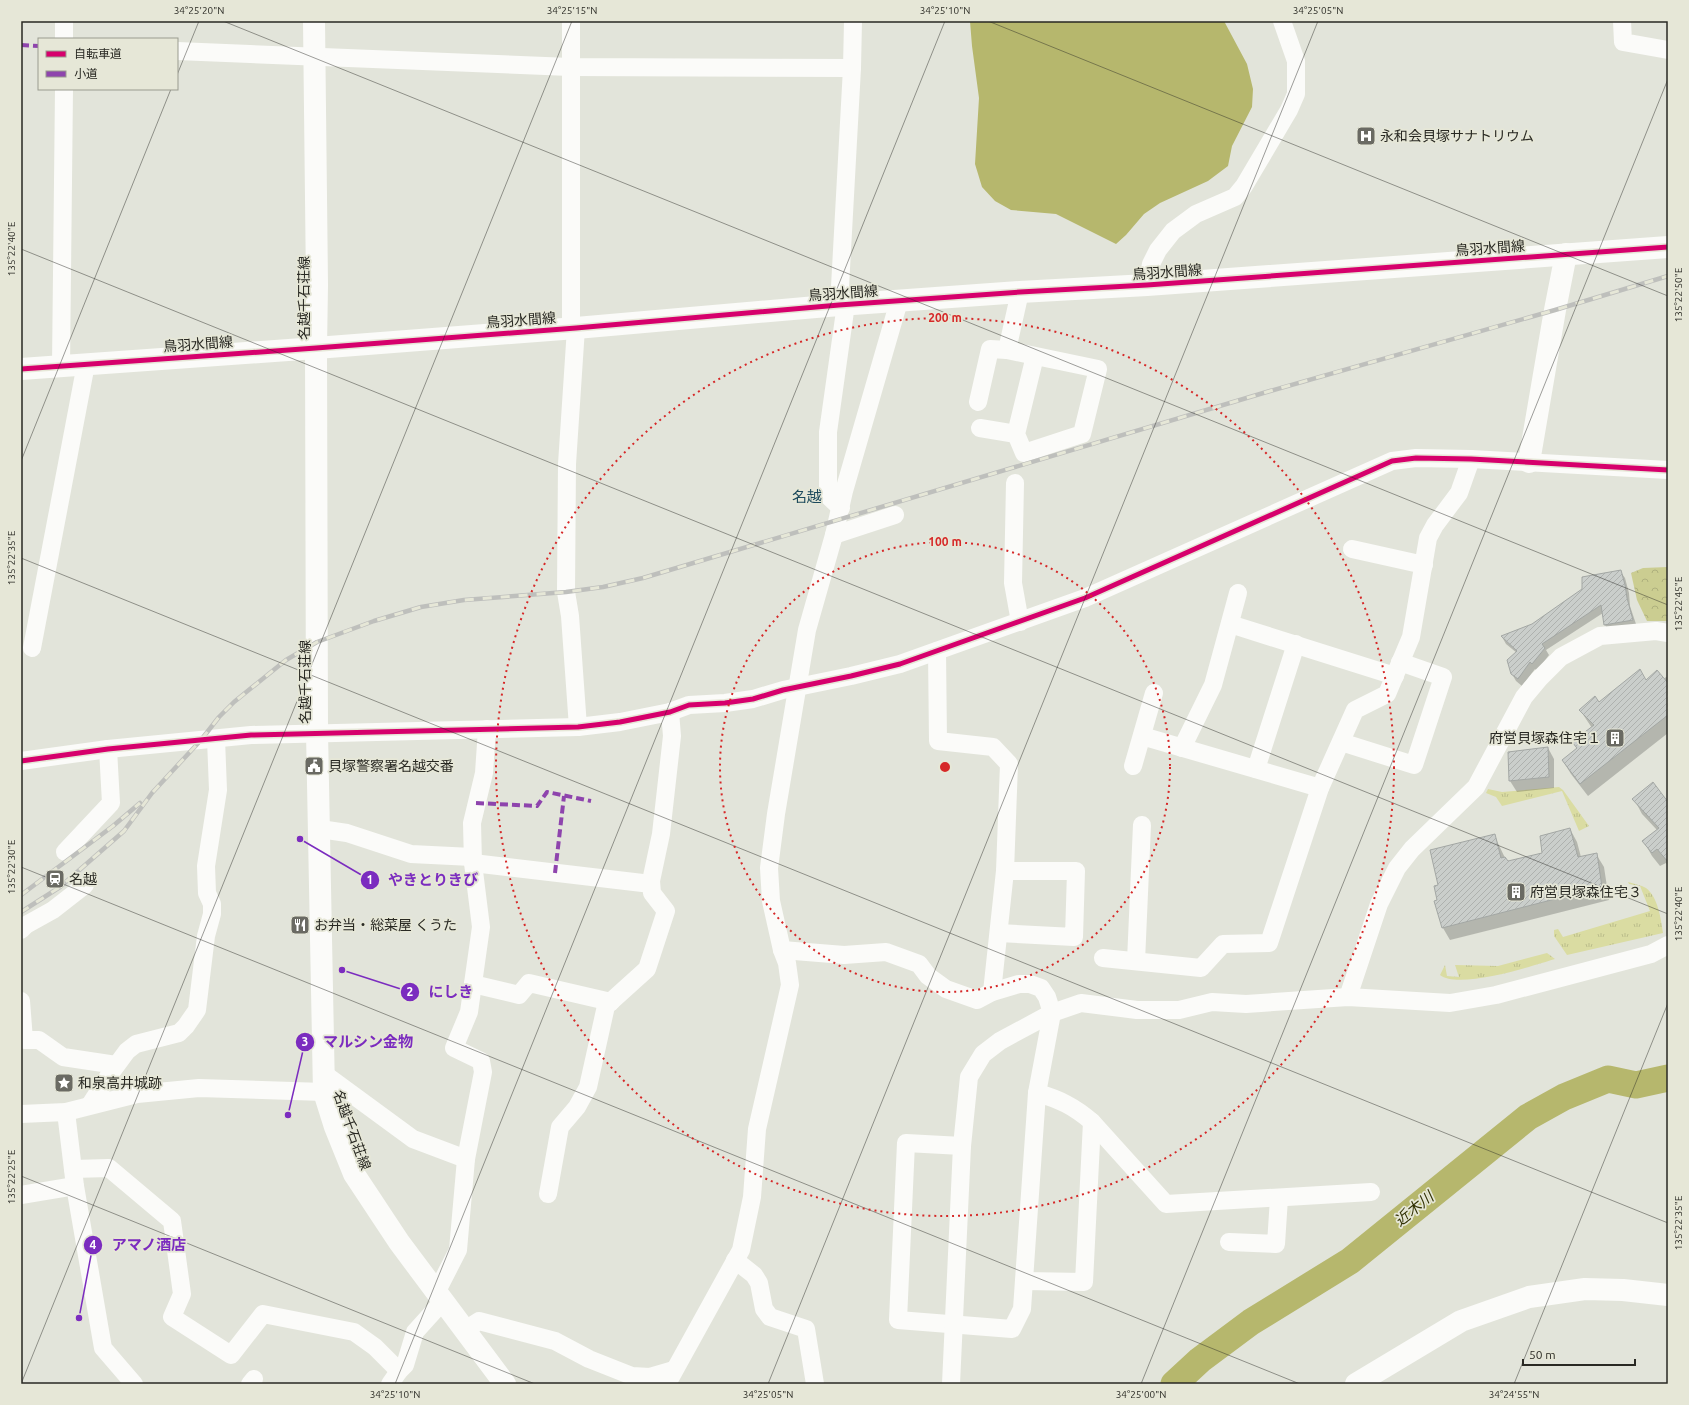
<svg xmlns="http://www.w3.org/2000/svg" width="1689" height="1405" viewBox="0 0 1689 1405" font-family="Ubuntu,'Noto Sans JP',sans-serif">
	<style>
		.grass { fill: url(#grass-tufts) }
		.forest { fill: url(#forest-crowns) }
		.water { fill: #b6b76d }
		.shadow { fill: #0003 }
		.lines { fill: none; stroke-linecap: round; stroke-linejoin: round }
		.river { stroke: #b6b76d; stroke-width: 27 }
		.building { fill: url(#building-hatch); stroke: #a3a7a4 }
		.minor { stroke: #fbfbf9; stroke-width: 18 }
		.tertiary { stroke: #fbfbf9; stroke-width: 22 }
		.secondary { stroke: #fbfbf9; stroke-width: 22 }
		.rail-casing { stroke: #bebfbc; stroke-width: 4.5 }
		.rail { stroke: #e6e7d7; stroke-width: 3; stroke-dasharray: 9; stroke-linecap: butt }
		.quiet { stroke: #8e44ad; stroke-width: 4; stroke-dasharray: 8 4; stroke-linecap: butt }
		.cycleway-casing { stroke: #e6e7d7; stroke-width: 8 }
		.cycleway { stroke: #d6006c; stroke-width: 5 }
		.ticks { fill: none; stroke: #292923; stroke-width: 1; stroke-opacity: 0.45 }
		.ring { fill: none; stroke: #d62828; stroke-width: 2; stroke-dasharray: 2 4 }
		.labels { text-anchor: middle; stroke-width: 3.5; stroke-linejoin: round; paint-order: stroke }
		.poi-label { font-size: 14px; fill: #292923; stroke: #e6e7d7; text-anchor: start }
		.street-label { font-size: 14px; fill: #292923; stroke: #e6e7d7 }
		.neighbourhood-label { font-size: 15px; fill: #1c495d; stroke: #e6e7d7 }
		.water-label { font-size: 15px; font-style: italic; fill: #313104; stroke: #e6e7d7 }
		.centre { fill: #d62828; stroke: #e6e7d7; stroke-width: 2 }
		.ring-label { font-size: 12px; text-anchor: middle; font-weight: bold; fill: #d62828; stroke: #e6e7d7; stroke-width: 3.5; stroke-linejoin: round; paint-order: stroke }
		.leader { fill: none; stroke: #7b2cbf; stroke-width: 1.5 }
		.callout-dot { fill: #7b2cbf; stroke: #e6e7d7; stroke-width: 1.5 }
		.mark-label { font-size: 12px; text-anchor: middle; font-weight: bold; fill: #fff }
		.callout-label { font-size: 15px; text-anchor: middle; font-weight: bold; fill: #7b2cbf; stroke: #e6e7d7; stroke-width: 3.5; stroke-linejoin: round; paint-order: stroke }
		.neatline { fill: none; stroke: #292923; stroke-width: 1.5 }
		.ticks-label { font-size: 10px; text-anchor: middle; fill: #292923 }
	</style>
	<defs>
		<pattern id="grass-tufts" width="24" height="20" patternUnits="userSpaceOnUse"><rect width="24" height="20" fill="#dadca2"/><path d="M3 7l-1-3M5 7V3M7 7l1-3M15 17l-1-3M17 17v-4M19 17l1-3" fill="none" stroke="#bbbd8b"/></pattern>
		<pattern id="forest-crowns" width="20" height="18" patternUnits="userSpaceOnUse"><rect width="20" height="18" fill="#cbcd91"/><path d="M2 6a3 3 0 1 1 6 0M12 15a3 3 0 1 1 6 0" fill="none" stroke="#aeb07d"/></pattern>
		<pattern id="building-hatch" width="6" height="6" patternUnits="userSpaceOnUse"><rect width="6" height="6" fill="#cacecb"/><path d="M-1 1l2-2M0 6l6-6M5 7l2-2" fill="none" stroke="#aeb1ae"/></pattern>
	</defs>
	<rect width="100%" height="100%" fill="#e2e4da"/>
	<g class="grass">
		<path d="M1559,787L1563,790L1589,826L1579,831L1562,791L1502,806L1496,797L1486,793L1488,789L1502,792Z"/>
		<path d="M1628,882C1634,884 1641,885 1646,888C1658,897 1661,919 1663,933L1567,955L1554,936V930L1558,929L1563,937L1650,911L1640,886L1629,884Z"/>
		<path d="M1547,953L1555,959C1532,966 1459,990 1440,975L1445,965L1447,976L1459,977L1455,965L1498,966Z"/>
	</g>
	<path class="forest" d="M1668,567V621H1647L1637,600L1631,573L1643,568Z"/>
	<path class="water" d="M970,21H1224L1247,64L1253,89L1252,107L1232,146L1228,166L1208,181L1160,203L1144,214L1126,235L1116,244L1056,214L1011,210L995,201L982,187L975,164L979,98L972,46Z"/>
	<g class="shadow">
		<path d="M1620,571L1625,578L1629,593L1630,606L1637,627L1609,632L1605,625L1603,613L1546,650L1549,655L1537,671L1535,669L1522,686L1516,681L1512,674L1517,653L1506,644L1502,637L1532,625Z"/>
		<path d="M1668,676V733L1588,796L1571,774L1563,761L1577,749L1573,743L1592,728L1580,710L1646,682L1663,679Z"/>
		<path d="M1548,748L1554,759V788L1517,792L1510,781Z"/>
		<path d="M1634,799L1668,804V866L1666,863L1660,866L1652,856L1644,842L1657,830L1642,814Z"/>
		<path d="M1570,829L1577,842L1581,857L1596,854L1604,867L1609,900L1450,940L1443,928L1438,901L1439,885L1494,835L1507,862L1543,854Z"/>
	</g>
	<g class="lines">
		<path class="river" d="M1174,1384L1200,1360L1251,1322L1350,1261L1528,1117L1564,1097L1608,1079L1636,1085L1668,1078"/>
	</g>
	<g class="building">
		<path d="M1621,570L1625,585L1627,598L1633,620L1604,625L1601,605L1542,644L1545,648L1532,664L1530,662L1518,679L1511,674L1507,660L1517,651L1501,636L1532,624L1582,589V577Z"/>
		<path d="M1640,669L1646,680L1657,670L1668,683V715L1580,784L1562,760L1577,748L1572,742L1594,725L1579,710L1595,696L1599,702Z"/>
		<path d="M1548,747L1549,777L1509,781L1508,752Z"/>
		<path d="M1653,782L1668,802V862L1657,849L1652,853L1642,841L1659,828L1632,799Z"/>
		<path d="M1570,828L1578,857L1597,853L1602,887L1442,928L1434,901L1437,900L1434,886L1438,885L1430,850L1495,834L1501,858L1505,857L1508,861L1542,853L1540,836Z"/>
	</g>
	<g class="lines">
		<g class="minor">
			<path d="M64,21V39"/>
			<path d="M571,21V328"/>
			<path d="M1622,21L1623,42L1668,50"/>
			<path d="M177,51L570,67L852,68"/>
			<path d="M1147,285L1151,264L1158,250L1173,231L1196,214L1235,197L1244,186L1289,110L1296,94V61L1282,21"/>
			<path d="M839,305L852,68L853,21"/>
			<path d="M576,328L567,464L566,592L570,616L578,727"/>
			<path d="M1007,350L1020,292"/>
			<path d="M61,366L64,89"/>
			<path d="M978,402L990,349L1007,350L1098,369L1082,434L1024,453L1016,434L1035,356"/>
			<path d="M980,428L1016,434"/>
			<path d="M1015,483L1013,583L1020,622"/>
			<path d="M841,508L828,496V432L846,304"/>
			<path d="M834,535L895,515"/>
			<path d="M1352,549L1424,565"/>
			<path d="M1230,624L1395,676"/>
			<path d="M32,648L86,364"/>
			<path d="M937,651L938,741L993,747L1009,764L1005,871L992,992"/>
			<path d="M1142,736L1320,788"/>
			<path d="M1341,742L1414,765L1443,677L1400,662"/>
			<path d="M1182,748L1213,685L1238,593"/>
			<path d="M21,761L108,749L251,735L578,727L620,722L670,712L689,705L725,703L753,699L783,690L851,676L900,664L1085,598L1392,461L1416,458L1471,459L1668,470"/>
			<path d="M1133,766L1154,693"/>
			<path d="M1256,769L1296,644"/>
			<path d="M320,829L347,833L411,854L472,857"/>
			<path d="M65,852L111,803L108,749"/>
			<path d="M473,863L651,884"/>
			<path d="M21,930L26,925L53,910L85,885"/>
			<path d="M999,933L1074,937L1076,871H1005"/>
			<path d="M782,950L844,955L886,952L919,964L928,976L946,989L977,1000L992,992L1019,984H1030L1041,988L1047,997L1052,1013L1037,1093L1022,1309L1012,1329L898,1320L906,1143L962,1146"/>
			<path d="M1103,958L1201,968L1223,944L1269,943L1320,788L1355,710L1387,694L1411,637L1428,538L1435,525L1459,493L1471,459"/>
			<path d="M1136,961L1142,825"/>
			<path d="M473,984L519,995L529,983L611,1002"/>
			<path d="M1348,997L1379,904L1397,868L1412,849L1476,787L1524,697L1539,679L1561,657L1600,636L1656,631L1668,633"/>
			<path d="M21,1001L24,1040H39L63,1057L116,1065"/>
			<path d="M323,1073L413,1139L466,1159"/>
			<path d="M90,1105L110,1074L127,1051L136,1044L179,1033L186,1026L197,1010L206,936L212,914V904L207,893L206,866L218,790L216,739"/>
			<path d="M66,1112L75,1186L103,1348L134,1384"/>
			<path d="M21,1114L66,1112L137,1094L199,1088L324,1092"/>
			<path d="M1092,1122L1166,1204L1371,1192"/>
			<path d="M73,1169L109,1168L172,1221L182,1294L172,1317L231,1355L263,1314L354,1332L375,1347L399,1371L405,1365L415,1332L443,1301"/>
			<path d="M548,1194L560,1127L577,1107L588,1087L606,1006L647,969L666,911L652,893L651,881L661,834L672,736L670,712"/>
			<path d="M21,1195L75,1186"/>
			<path d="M1229,1242L1276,1244L1279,1198"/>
			<path d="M735,1260L754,1275L759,1283L764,1309L770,1317L806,1329L815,1384"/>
			<path d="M1024,1281L1084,1282L1092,1122C1075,1107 1059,1099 1037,1093"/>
			<path d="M436,1293L458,1250L466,1159L483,1072L481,1061L454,1048L469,1012L481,927L473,863L472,823L484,773L487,729"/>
			<path d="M465,1330L479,1321L555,1341L589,1359L632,1376L650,1377L674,1370"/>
			<path d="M250,1384L254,1379"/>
			<path d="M390,1384L399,1371"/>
			<path d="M667,1384L741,1250L752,1197L757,1129L790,985L787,963L782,950L771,901L769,868L776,814L807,630L834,535L844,491L899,301"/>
			<path d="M951,1384L962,1146L969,1077L983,1054L1000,1041L1052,1013L1081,1003L1137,1010H1179L1212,1002L1246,1004L1348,997L1450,1003L1496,995L1651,954L1668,945"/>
		</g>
		<g class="tertiary">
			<path d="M314,21L317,285L316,348L317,732L324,1092L335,1127L354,1174L399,1242L505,1384"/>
			<path d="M21,369L316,348L576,328L839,305L1020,292L1147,285L1668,247"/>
			<path d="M1529,462L1555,310L1566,254"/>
		</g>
		<path class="secondary" d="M1356,1384L1461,1321L1529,1297L1585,1289L1623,1290L1668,1295"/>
		<g class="rail-casing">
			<g id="rail">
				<path d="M21,895L113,826L140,803"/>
				<path d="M21,912L60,887L124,831L152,793L201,740L219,717L234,702L286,660L317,642L374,621L421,607L464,600L566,592L603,587L643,578L1270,391L1555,310L1668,276"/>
			</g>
		</g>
		<use href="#rail" class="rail"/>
		<g class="quiet">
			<path d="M21,45L39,46"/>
			<path d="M476,803L537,806L547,792L591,801"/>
			<path d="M555,873L564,796"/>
		</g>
		<g class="cycleway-casing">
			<g id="cycleway">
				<path d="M21,369L316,348L576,328L839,305L1020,292L1147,285L1668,247"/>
				<path d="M21,761L108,749L251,735L578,727L620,722L670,712L689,705L725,703L753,699L783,690L851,676L900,664L1085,598L1392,461L1416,458L1471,459L1668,470"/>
			</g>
		</g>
		<use href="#cycleway" class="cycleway"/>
	</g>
	<path class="ticks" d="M223,21L1668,605M988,21L1668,296M177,75L199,21M21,249L1668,914M21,461L171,89M21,558L1668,1223M21,867L1300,1384M21,1176L535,1384M21,1384L572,21M395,1384L945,21M768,1384L1318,21M1141,1384L1668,79M1514,1384L1668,1003"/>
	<g class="ring">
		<circle cx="945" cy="767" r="225"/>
		<circle cx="945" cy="767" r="449"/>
	</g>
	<defs>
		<g id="hospital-square" transform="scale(1)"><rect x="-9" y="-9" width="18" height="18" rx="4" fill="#6a6a63" stroke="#e6e7d7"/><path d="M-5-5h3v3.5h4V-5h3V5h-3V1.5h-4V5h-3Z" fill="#fff"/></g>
		<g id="building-square" transform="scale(1)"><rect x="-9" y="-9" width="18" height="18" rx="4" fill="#6a6a63" stroke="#e6e7d7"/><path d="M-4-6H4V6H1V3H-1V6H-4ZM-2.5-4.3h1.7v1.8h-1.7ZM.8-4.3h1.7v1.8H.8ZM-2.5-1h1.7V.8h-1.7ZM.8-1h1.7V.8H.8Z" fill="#fff"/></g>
		<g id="civic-square" transform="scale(1)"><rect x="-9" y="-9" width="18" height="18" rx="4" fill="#6a6a63" stroke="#e6e7d7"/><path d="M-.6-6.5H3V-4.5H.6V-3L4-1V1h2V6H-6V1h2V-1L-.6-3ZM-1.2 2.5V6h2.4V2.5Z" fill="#fff"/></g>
		<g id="station-square" transform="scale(1)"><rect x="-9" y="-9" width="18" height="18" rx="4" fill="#6a6a63" stroke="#e6e7d7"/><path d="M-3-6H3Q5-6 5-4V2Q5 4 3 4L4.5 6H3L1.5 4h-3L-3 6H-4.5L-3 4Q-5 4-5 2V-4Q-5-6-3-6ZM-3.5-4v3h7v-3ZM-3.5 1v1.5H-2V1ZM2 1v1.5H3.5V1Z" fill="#fff"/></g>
		<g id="restaurant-square" transform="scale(1)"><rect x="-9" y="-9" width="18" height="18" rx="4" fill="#6a6a63" stroke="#e6e7d7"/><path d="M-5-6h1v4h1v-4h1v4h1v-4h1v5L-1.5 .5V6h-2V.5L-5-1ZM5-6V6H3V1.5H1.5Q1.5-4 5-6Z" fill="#fff"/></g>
		<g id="sight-square" transform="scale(1)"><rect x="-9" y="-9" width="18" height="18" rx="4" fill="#6a6a63" stroke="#e6e7d7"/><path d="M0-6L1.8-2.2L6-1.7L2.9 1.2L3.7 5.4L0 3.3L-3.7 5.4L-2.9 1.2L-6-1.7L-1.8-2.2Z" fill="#fff"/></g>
	</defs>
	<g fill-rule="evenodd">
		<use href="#hospital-square" x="1366" y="136"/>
		<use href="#building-square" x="1615" y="738"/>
		<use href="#civic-square" x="314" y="766"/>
		<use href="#station-square" x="55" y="879"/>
		<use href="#building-square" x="1516" y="892"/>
		<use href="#restaurant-square" x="300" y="925"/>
		<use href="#sight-square" x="64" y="1083"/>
	</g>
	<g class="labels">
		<g class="poi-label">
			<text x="1380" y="141">永和会貝塚サナトリウム</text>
			<text x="1601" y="743" text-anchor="end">府営貝塚森住宅１</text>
			<text x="328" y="771">貝塚警察署名越交番</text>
			<text x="69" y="884">名越</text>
			<text x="1530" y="897">府営貝塚森住宅３</text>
			<text x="314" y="930">お弁当・総菜屋 くうた</text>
			<text x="78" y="1088">和泉高井城跡</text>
		</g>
		<g class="street-label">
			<text transform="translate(1490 248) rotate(-4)" y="5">鳥羽水間線</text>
			<text transform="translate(1167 272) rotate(-4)" y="5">鳥羽水間線</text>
			<text transform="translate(843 293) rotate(-4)" y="5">鳥羽水間線</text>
			<text transform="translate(304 298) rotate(-90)" y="5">名越千石荘線</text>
			<text transform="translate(521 320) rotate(-4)" y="5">鳥羽水間線</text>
			<text transform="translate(198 344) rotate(-4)" y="5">鳥羽水間線</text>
			<text transform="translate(305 682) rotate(-90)" y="5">名越千石荘線</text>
			<text transform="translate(352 1130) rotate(70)" y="5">名越千石荘線</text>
		</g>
		<g class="neighbourhood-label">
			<text x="807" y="502">名越</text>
		</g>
		<g class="water-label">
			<text transform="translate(1414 1209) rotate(-39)" y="5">近木川</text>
		</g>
	</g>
	<circle cx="945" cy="767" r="6" class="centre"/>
	<g class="ring-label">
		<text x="945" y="322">200 m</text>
		<text x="945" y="546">100 m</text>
	</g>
	<path class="leader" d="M300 839L370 880M342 970L410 992M288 1115L305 1042M79 1318L93 1245"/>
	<g class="callout-dot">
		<circle cx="300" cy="839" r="4"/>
		<circle cx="342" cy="970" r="4"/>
		<circle cx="288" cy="1115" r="4"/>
		<circle cx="79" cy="1318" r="4"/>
		<circle cx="370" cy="880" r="10"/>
		<circle cx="410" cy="992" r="10"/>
		<circle cx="305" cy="1042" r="10"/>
		<circle cx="93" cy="1245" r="10"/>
	</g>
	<g class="mark-label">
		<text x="370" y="884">1</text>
		<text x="410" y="996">2</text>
		<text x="305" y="1046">3</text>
		<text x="93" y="1249">4</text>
	</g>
	<g class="callout-label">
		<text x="433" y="885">やきとりきび</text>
		<text x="451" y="997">にしき</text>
		<text x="368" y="1047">マルシン金物</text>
		<text x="149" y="1250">アマノ酒店</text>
	</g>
	<rect width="1689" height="1405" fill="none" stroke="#e6e7d7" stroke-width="44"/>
	<rect x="38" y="38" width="140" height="52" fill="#e6e7d7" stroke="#9a9b8f"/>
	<rect x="46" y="51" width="20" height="6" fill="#d6006c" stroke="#9a9b8f"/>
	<text x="74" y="58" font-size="12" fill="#292923">自転車道</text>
	<rect x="46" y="71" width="20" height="6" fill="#8e44ad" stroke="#9a9b8f"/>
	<text x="74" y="78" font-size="12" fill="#292923">小道</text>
	<path d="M1523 1359v6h112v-6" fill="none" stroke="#292923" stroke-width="2"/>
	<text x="1529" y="1359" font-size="12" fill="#292923" stroke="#e6e7d7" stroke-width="3" paint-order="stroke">50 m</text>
	<rect x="22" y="22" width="1645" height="1361" class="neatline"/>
	<g class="ticks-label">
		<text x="199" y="14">34°25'20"N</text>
		<text x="572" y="14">34°25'15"N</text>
		<text x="945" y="14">34°25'10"N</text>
		<text x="1318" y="14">34°25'05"N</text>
		<text transform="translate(11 249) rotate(-90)" y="4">135°22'40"E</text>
		<text transform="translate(1678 295) rotate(-90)" y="4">135°22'50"E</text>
		<text transform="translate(11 558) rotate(-90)" y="4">135°22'35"E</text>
		<text transform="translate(1678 604) rotate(-90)" y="4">135°22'45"E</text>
		<text transform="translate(11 867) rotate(-90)" y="4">135°22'30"E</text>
		<text transform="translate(1678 914) rotate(-90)" y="4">135°22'40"E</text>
		<text transform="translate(11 1177) rotate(-90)" y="4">135°22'25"E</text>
		<text transform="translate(1678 1223) rotate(-90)" y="4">135°22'35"E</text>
		<text x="395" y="1398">34°25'10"N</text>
		<text x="768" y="1398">34°25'05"N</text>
		<text x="1141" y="1398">34°25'00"N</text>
		<text x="1514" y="1398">34°24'55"N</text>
	</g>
</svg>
